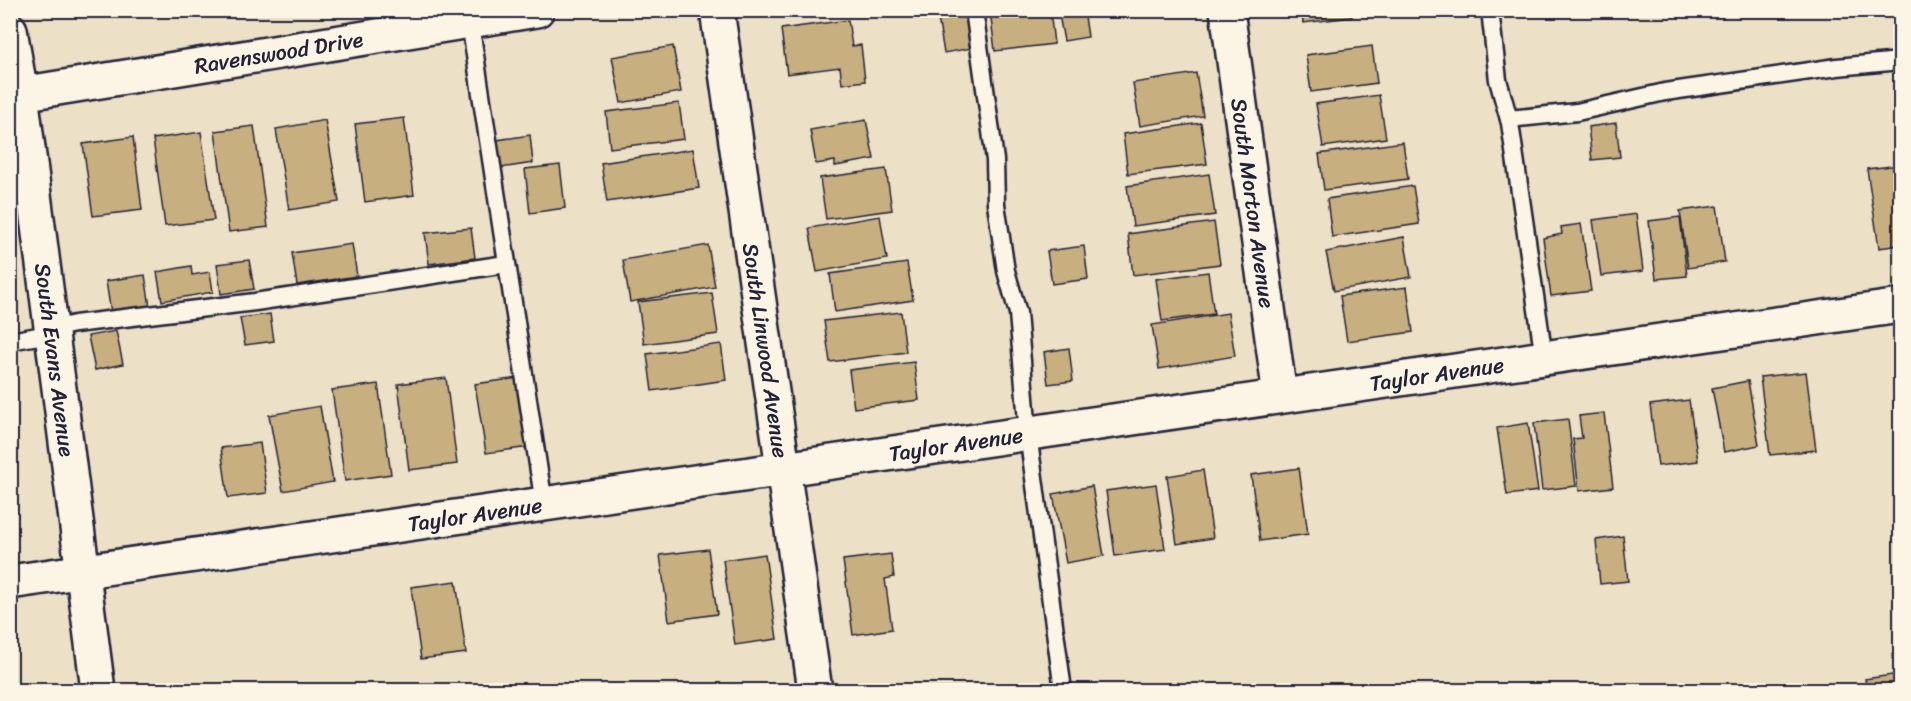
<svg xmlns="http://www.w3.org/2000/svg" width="1911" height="701" viewBox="0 0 1911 701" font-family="Sriracha,sans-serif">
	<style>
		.building { fill: #c7af7f; stroke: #22223b; stroke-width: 1.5 }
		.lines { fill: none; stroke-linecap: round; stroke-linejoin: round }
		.lane-casing { stroke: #22223b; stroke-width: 21 }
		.street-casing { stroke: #22223b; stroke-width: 38 }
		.lane { stroke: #fcf5e5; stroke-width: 16 }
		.street { stroke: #fcf5e5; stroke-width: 33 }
		.labels { text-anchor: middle; stroke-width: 4.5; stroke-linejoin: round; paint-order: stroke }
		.street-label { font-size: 22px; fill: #22223b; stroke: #fcf5e5 }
	</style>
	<rect width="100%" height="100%" fill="#ece0c6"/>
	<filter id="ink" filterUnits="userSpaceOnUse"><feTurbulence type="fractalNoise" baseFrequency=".0167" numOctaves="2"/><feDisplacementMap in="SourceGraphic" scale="12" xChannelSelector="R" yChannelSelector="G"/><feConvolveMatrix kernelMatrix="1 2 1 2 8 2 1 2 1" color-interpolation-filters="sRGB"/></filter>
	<g filter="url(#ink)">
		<g class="building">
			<path d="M944,10H971L978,47L944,53L937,12Z"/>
			<path d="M990,10H1050L1054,44L995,51Z"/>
			<path d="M1058,10H1084L1088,37L1064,41Z"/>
			<path d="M1302,10H1351L1352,17L1303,23Z"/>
			<path d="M848,20L852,46L861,45L865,81L842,84L840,67L787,74L781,29Z"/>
			<path d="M673,46L681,92L621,103L612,57Z"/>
			<path d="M1372,46L1377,83L1311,92L1306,55Z"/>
			<path d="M1196,73L1203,116L1140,126L1133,83Z"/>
			<path d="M1379,95L1386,138L1323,147L1316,104Z"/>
			<path d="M679,103L684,139L610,148L606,112Z"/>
			<path d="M404,118L414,195L365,202L355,124Z"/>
			<path d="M325,120L339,202L289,210L276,129Z"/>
			<path d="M866,120L874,159L835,166V161L816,164L810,130Z"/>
			<path d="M1201,123L1207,164L1128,174L1123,134Z"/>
			<path d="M1616,123L1620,157L1592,160L1588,127Z"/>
			<path d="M254,126L268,227L229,232L215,131Z"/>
			<path d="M201,132L214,220L165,226L153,139Z"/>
			<path d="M530,135L533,163L501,168L497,140Z"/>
			<path d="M133,137L142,210L93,216L83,144Z"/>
			<path d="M1403,142L1408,179L1324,190L1319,154Z"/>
			<path d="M693,149L699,188L607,202L601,163Z"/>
			<path d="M560,165L565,208L530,213L525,169Z"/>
			<path d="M1899,165L1900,245L1879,248L1867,169Z"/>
			<path d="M886,169L892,210L826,219L820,178Z"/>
			<path d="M1209,174L1215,215L1133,226L1127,186Z"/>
			<path d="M1413,186L1419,224L1332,237L1327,199Z"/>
			<path d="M1717,206L1725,262L1688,268L1680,211Z"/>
			<path d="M1636,214L1643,271L1601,276L1593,220Z"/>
			<path d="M880,216L887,259L817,272L809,228Z"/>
			<path d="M1680,217L1687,276L1656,279L1649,221Z"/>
			<path d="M1214,222L1220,264L1133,275L1128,234Z"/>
			<path d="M1581,224L1591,291L1551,296L1543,238L1562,234L1561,227Z"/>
			<path d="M471,228L475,258L429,264L425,233Z"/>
			<path d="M1404,237L1411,277L1334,291L1326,252Z"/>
			<path d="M352,244L357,276L297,285L292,253Z"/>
			<path d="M708,245L715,287L630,302L623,260Z"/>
			<path d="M1084,246L1088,279L1052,284L1047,251Z"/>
			<path d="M249,260L254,289L221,294L217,264Z"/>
			<path d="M907,263L913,300L835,312L830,274Z"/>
			<path d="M191,266L192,275L210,272L213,292L162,301L157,272Z"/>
			<path d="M1208,272L1214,314L1162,321L1156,279Z"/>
			<path d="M145,275L150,307L111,313L106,281Z"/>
			<path d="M1407,287L1413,332L1347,341L1340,296Z"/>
			<path d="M712,293L718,334L644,344L638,302Z"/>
			<path d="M10,302L16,331L10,332Z"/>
			<path d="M901,312L906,352L830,362L824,321Z"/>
			<path d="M1228,313L1235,356L1159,369L1152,325Z"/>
			<path d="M270,314L274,341L245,345L240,318Z"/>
			<path d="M116,331L123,364L95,370L88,336Z"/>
			<path d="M721,344L726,380L652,391L647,354Z"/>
			<path d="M1069,348L1073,381L1048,384L1044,352Z"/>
			<path d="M914,362L919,400L854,408L849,370Z"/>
			<path d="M1806,372L1816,450L1770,455L1760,377Z"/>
			<path d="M446,378L457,464L409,470L398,384Z"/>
			<path d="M518,378L529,447L486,453L475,384Z"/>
			<path d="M1748,381L1759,445L1724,452L1712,388Z"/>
			<path d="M378,384L391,474L345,481L332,390Z"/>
			<path d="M1689,400L1698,461L1658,466L1650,405Z"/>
			<path d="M320,406L333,482L283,491L269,415Z"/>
			<path d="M1604,413L1613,487L1579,491L1573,439L1582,438L1579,416Z"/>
			<path d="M1568,419L1576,486L1542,490L1534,423Z"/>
			<path d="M1528,423L1538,491L1507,495L1497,428Z"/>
			<path d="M260,443L267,493L228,498L221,448Z"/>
			<path d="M1299,468L1308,534L1260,541L1251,475Z"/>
			<path d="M1203,470L1213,538L1177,544L1167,476Z"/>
			<path d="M1156,484L1165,549L1115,556L1106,491Z"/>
			<path d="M1092,486L1104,556L1066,563L1053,494Z"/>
			<path d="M1623,536L1628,581L1600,584L1596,540Z"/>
			<path d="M708,549L717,614L669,621L660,555Z"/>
			<path d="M765,554L777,639L735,645L723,560Z"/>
			<path d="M891,554L894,577L885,579L892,629L853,635L843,560Z"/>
			<path d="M456,581L466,653L421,659L411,587Z"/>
			<path d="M1899,674L1900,690H1867L1865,679Z"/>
			<path d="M1786,683L1787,690H1733Z"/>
		</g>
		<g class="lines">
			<g class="lane-casing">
				<g id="lane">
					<path d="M974,10L995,160L996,204L1006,271L1018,313L1028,434L1063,690"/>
					<path d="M1490,10L1498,80L1510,123L1544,358"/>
					<path d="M469,16L544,504"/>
					<path d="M1509,119L1577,112L1665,92L1837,67L1900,61"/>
					<path d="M10,341L38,336L52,329L75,324L255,302L506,264"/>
				</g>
			</g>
			<g class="street-casing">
				<g id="street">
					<path id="s1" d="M717,10L815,690"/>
					<path id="s2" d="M1227,10L1280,396"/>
					<path id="s3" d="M10,30L21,94L98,690"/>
					<path id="s4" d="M21,94L537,10"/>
					<path id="s5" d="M10,582L1900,306"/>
				</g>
			</g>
			<use href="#lane" class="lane"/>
			<use href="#street" class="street"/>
		</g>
	</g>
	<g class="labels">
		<g class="street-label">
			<text dy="8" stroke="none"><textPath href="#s4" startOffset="261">Ravenswood Drive</textPath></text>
			<text dy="8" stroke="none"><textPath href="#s2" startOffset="195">South Morton Avenue</textPath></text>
			<text dy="8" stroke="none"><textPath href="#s1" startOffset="344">South Linwood Avenue</textPath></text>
			<text dy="8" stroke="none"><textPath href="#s3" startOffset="333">South Evans Avenue</textPath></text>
			<text dy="8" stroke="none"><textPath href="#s5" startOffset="1442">Taylor Avenue</textPath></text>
			<text dy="8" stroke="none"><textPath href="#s5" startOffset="956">Taylor Avenue</textPath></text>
			<text dy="8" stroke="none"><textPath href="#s5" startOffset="470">Taylor Avenue</textPath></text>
		</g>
	</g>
	<rect width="1911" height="701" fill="none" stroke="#fcf5e5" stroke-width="36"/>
	<rect x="18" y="18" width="1875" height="665" fill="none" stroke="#22223b" stroke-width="2" filter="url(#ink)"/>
</svg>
